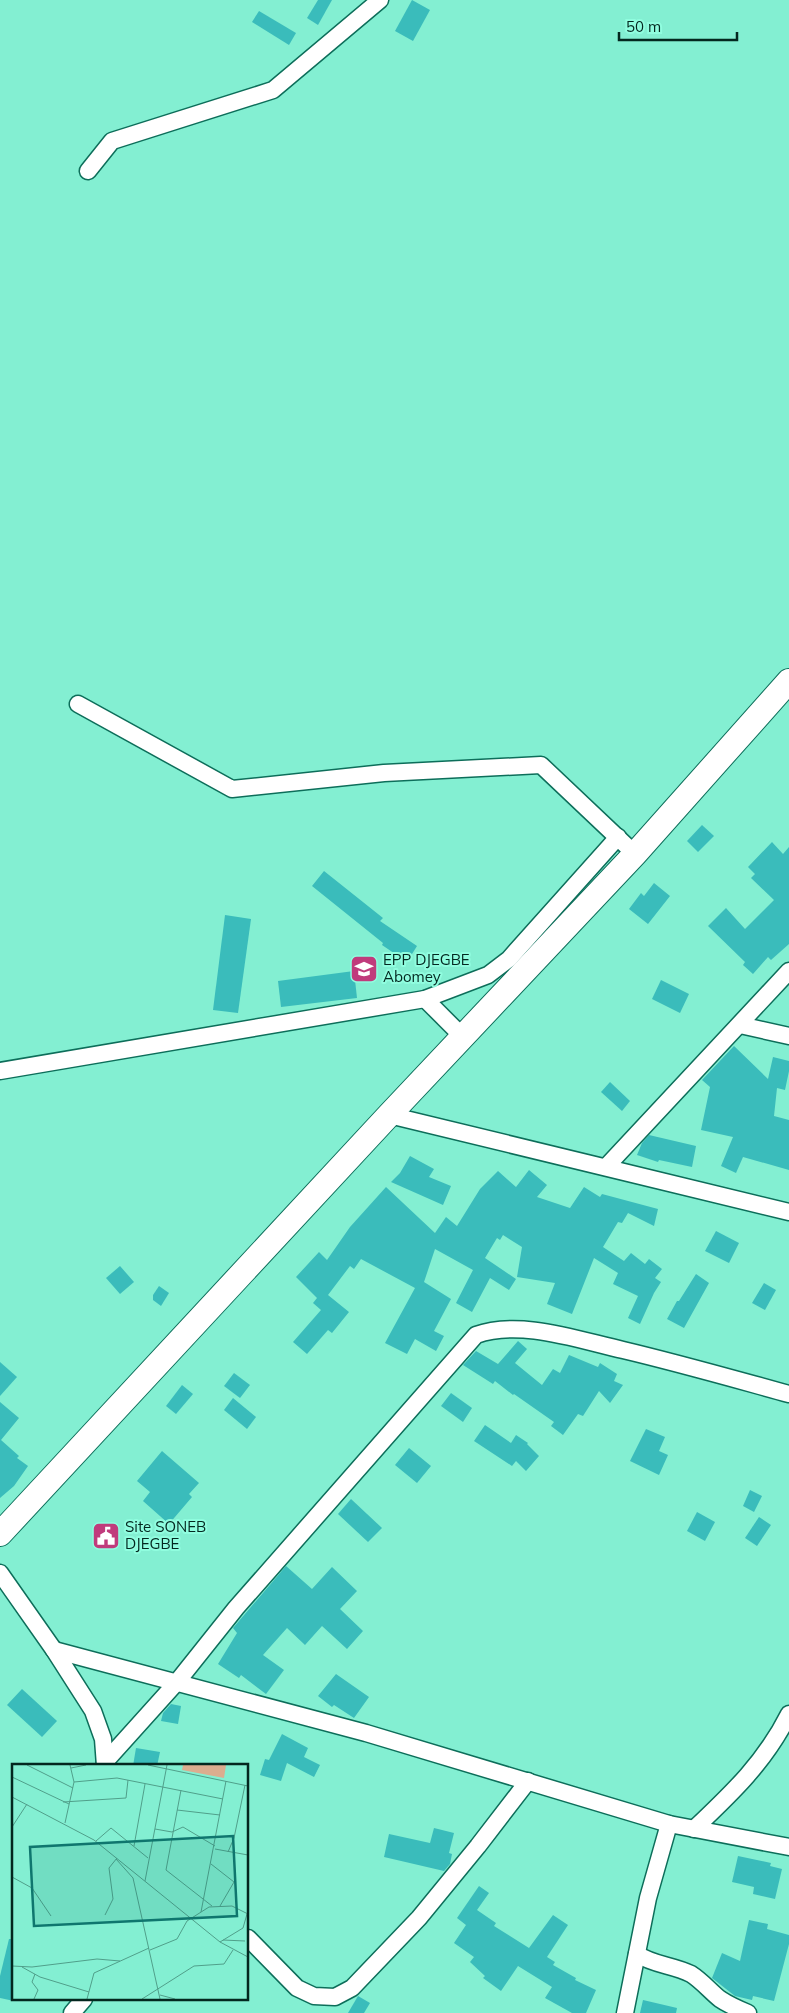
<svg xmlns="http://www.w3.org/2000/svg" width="789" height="2013" viewBox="0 0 789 2013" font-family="Mulish,sans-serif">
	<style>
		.building { fill: #3abcbb }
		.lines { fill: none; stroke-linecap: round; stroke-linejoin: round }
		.street-casing { stroke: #0d6e5a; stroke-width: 19 }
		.secondary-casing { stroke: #0d6e5a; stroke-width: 26 }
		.street { stroke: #fff; stroke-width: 16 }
		.secondary { stroke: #fff; stroke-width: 24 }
		.labels { text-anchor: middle; stroke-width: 4; stroke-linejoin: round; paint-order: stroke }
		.poi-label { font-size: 15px; fill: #03271f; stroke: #90fddf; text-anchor: start }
		.inset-road { fill: none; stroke: #509f8a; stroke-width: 1 }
		.view { fill: #0f766e; fill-opacity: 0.15; stroke: #0f766e; stroke-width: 2.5 }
		.inset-edge { fill: none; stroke: #03271f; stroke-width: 2.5 }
	</style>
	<rect width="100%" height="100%" fill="#83efd2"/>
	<g class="building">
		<path d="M318,0H332L318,25L307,18Z"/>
		<path d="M412,0L430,10L413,41L395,31Z"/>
		<path d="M259,11L296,33L289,45L252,22Z"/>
		<path d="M702,825L714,836L698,852L687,841Z"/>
		<path d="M772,842L783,854L789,847V944L771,960L768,957L753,974L743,965L745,962L708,926L726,908L745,929L774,900L751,878L755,874L748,867Z"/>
		<path d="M324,871L383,918L380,921L417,946L407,962L382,945L383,943L312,886Z"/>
		<path d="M654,883L670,896L648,924L629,909L641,893L644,896Z"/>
		<path d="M225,915L251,919L238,1013L213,1010Z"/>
		<path d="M354,971L357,998L281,1007L278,981Z"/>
		<path d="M661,980L689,994L680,1013L652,999Z"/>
		<path d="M734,1046L768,1079L773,1057L789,1061V1071L785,1090L777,1088L774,1116L789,1120V1170L743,1157L736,1173L721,1166L733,1137L701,1130L710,1087L702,1080Z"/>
		<path d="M610,1082L630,1101L622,1111L601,1092Z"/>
		<path d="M649,1135L696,1146L692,1167L659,1160L658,1162L637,1155L642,1143Z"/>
		<path d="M410,1156L434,1169L429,1177L451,1186L443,1205L391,1182L400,1173Z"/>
		<path d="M529,1170L547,1185L537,1197L570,1208L584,1187L600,1197L602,1194L658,1209L654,1226L628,1213L622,1223L618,1222L603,1247L624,1261L631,1253L645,1264L649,1259L662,1269L655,1278L661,1282L654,1293L640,1324L628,1318L638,1296L613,1284L618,1273L594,1258L572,1314L547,1304L555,1283L517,1277L522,1247L503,1235L500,1240L497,1238L485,1258L516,1279L509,1290L490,1278L472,1312L456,1303L473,1270L435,1249L424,1282L451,1299L434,1331L444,1336L436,1351L415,1339L407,1354L385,1343L415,1288L361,1259L354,1269L350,1266L328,1295L349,1312L332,1333L328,1330L307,1354L293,1342L321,1310L313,1303L317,1298L296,1277L319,1252L327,1260L350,1227L386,1187L435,1233L446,1217L457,1226L480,1189L498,1171L516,1187Z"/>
		<path d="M716,1231L739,1243L729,1263L705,1251Z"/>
		<path d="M120,1266L134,1282L120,1294L106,1278Z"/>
		<path d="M696,1274L709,1283L684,1328L667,1319L677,1301H679Z"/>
		<path d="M764,1283L776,1290L765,1310L752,1303Z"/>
		<path d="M159,1286L169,1293L161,1306L153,1300V1295Z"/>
		<path d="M518,1341L527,1349L515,1363L542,1385L553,1369L560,1373L569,1355L598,1367L600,1363L617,1374L614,1381L623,1385L610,1403L599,1391L583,1416L578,1414L563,1435L551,1426L554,1422L514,1394L513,1395L495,1381L493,1384L463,1365L476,1351L498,1364Z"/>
		<path d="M0,1362L17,1377L0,1396Z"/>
		<path d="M234,1373L250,1385L240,1398L224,1386Z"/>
		<path d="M182,1385L193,1394L176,1414L166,1406Z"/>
		<path d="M451,1393L472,1408L463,1422L441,1406Z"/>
		<path d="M233,1398L256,1417L247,1429L224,1410Z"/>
		<path d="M0,1402L19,1418L1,1440L19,1456L17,1458L28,1466L14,1486L0,1498Z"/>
		<path d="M485,1425L511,1443L516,1435L528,1443L527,1444L539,1456L526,1471L516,1461L512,1466L474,1441Z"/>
		<path d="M646,1429L665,1437L659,1451L668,1455L659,1475L630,1461Z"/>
		<path d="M409,1448L431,1466L417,1483L395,1465Z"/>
		<path d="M162,1451L199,1483L189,1494L192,1497L169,1524L143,1501L150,1492L137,1481Z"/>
		<path d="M750,1490L762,1496L754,1512L743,1506Z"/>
		<path d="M351,1499L382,1528L368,1542L338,1514Z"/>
		<path d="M697,1512L715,1522L705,1541L687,1531Z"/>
		<path d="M759,1517L771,1525L757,1546L745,1538Z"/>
		<path d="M286,1566L312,1589L332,1567L357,1591L340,1609L363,1631L347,1649L322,1626L305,1645L287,1628L263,1655L284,1670L266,1694L241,1675L239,1678L218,1664L237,1633L233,1628Z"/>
		<path d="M336,1674L369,1697L354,1718L334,1705L332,1707L318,1696Z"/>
		<path d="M22,1689L57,1721L42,1737L7,1705Z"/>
		<path d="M171,1704L181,1706L178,1724L161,1721L163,1713Z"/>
		<path d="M282,1734L308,1748L304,1757L320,1765L314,1777L287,1763L281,1781L260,1775L265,1759L269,1760Z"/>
		<path d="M136,1748L160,1752L157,1766H133Z"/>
		<path d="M434,1828L454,1833L449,1853L452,1854L450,1864L444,1871L384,1857L389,1834L430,1843Z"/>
		<path d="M738,1856L771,1863L770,1866L782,1869L775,1899L753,1894L754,1887L732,1882Z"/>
		<path d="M479,1886L489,1893L477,1910L496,1923L494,1926L529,1948L553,1915L568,1925L547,1957L555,1962L553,1965L576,1978L575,1980L596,1990L586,2013H572L545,1998L552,1987L518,1966L501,1991L483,1978L485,1976L470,1962L474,1957L454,1943L466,1925L457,1918Z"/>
		<path d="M749,1920L768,1924L767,1929L789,1935V1944L774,2001L753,1996L752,2000L735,1996L712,1978L722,1953L740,1961Z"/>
		<path d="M9,1939H14V2001L0,1998V1976Z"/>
		<path d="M358,1996L370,2003L364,2013H348Z"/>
		<path d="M643,2000L677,2008L676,2013H640Z"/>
	</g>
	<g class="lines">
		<g class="street-casing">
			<g id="street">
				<path d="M88,171L112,141L273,90L380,0"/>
				<path d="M78,704L232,789L384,773L541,765L635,854"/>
				<path d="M425,999L463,1037"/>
				<path d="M740,1025L789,1036"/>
				<path d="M0,1071L425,999L488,975L509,959L618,837"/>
				<path d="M389,1115L789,1212"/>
				<path d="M606,1167L789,971"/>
				<path d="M0,1573L54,1650L93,1711L103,1739L105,1766"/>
				<path d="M54,1650L366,1733L669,1824L789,1847"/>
				<path d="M105,1762L177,1682L236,1608L476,1335C520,1319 578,1340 623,1350C678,1363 734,1379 789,1394"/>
				<path d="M694,1829C732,1793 765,1762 789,1714"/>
				<path d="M248,1938L297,1988L314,1996L335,1997L352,1988L419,1918L478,1846L528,1781"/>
				<path d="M637,1954C653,1965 673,1965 691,1974C702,1981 710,1991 720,1999C729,2005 738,2009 748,2013"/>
				<path d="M72,2013L84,1999"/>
				<path d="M625,2013L648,1898L669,1824"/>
			</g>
		</g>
		<g class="secondary-casing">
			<path id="secondary" d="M0,1534L389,1115L635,854L789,681"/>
		</g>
		<use href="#street" class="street"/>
		<use href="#secondary" class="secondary"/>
	</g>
	<defs>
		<g id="school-square" transform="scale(1.4375)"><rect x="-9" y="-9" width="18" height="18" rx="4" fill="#c03b7c" stroke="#90fddf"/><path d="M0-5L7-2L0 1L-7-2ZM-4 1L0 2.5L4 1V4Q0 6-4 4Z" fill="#fff"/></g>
		<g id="civic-square" transform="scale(1.4375)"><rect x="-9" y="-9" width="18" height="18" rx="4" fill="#c03b7c" stroke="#90fddf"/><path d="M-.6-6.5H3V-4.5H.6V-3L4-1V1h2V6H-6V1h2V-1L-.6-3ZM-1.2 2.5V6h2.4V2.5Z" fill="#fff"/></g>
	</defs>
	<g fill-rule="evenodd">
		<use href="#school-square" x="364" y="969"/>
		<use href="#civic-square" x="106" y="1536"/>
	</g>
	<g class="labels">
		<g class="poi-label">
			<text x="383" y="965">EPP DJEGBE<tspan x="383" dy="17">Abomey</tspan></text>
			<text x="125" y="1532">Site SONEB<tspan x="125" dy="17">DJEGBE</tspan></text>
		</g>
	</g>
	<g transform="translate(12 1764)">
		<rect width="236" height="236" fill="#83efd2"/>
		<path d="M171,1H214L212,14L170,6Z" fill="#dcad8f"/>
		<path class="inset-road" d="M15,1L61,24M136,1L236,22M59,4L74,1M0,13L57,40M62,18L105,14L211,35M169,26L154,106L200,142M0,33L82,76L208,178L236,193M51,38L114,34L116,16M165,46L208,51M53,59L62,18L58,1M0,63L15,40M143,65L160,68L171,63L203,82M84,77L99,64L136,94M122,82L133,20M203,85L236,91M216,88L222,74L233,21M104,95L121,114L148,235M199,100L222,118L208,142M0,113L20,124L39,152M133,117L155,1M189,148L214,17M93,151L101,135L97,104L105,94M211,176L233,177M208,178L231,164L235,150M138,186L165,175L175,157L197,143L220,142L236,150M0,202L20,203L85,195L108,197M10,203L28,213L77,228M148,231L163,235M22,235L26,226L20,218L23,210M75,235L82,209L137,184M130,235L182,202L212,200L221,186"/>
		<path class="view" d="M221,72L225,152L22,162L18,83Z"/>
		<rect width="236" height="236" class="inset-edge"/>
	</g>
	<path d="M619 32v8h118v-8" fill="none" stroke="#03271f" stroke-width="2.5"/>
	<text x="626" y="32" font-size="15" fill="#03271f" stroke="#90fddf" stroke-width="4" paint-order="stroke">50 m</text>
</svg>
